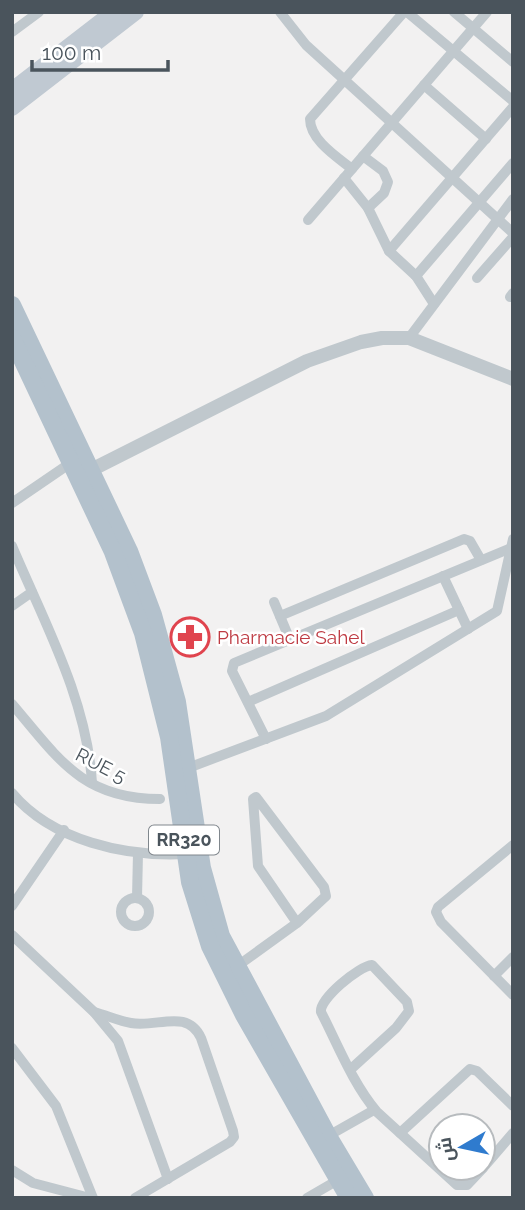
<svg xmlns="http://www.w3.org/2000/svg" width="525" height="1210" viewBox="0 0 525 1210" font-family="Raleway,Cairo,sans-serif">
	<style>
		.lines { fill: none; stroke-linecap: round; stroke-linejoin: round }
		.minor { stroke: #c0c8cd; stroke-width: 10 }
		.tertiary { stroke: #c0c8cd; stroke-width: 14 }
		.secondary { stroke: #c0c9d2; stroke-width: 16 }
		.primary { stroke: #b3c1cc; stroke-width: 18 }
		.labels { text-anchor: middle; stroke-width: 5; stroke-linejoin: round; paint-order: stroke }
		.shield { fill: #fff; stroke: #80878d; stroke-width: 2 }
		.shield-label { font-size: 18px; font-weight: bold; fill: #4a545c }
		.health-label { font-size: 19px; fill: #be3a42; stroke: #fff; text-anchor: start }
		.street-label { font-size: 19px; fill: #4a545c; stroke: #fff }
	</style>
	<rect width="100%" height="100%" fill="#f2f1f1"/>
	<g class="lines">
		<g class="minor">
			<path d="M280,12L306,45L513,233"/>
			<path d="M407,12L513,101"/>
			<path d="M454,12L513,62"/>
			<path d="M12,32L39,12"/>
			<path d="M424,85L486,139"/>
			<path d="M363,156L383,171L388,182L384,193L368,208"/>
			<path d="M352,169C337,157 310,140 310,119L404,12"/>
			<path d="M344,178L368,208L389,251L416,276L434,304"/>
			<path d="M308,220L487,12"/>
			<path d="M389,251L513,107"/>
			<path d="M416,276L513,163"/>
			<path d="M477,278L513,237"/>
			<path d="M510,297L513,293"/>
			<path d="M409,338L513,199"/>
			<path d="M12,503L72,462"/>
			<path d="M12,546C44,622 87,699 92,783"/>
			<path d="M443,576L468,629"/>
			<path d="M274,602L290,640"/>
			<path d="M12,606L32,592"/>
			<path d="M280,616L464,539L470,541L481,560"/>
			<path d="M248,702L459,610"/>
			<path d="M12,704C58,758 82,799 160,799"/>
			<path d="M266,739L232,671L234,663L511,548"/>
			<path d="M188,768L326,716L497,611L513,539"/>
			<path d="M12,793C52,841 126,857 185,854"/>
			<path d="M513,845L438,907L436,912L441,922L513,995"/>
			<circle cx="135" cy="912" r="14"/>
			<path d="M137,898L138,853"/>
			<path d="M12,906L64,830"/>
			<path d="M12,935L94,1012L118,1041L168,1179"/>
			<path d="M236,967L297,923L326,896L324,887L256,797L253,799L258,866L297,923"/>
			<path d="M494,976L513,957"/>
			<path d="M94,1012C106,1015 119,1021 131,1023C157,1028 187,1008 201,1038L233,1131L234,1137L230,1142L135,1198"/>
			<path d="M12,1048L56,1106L93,1198"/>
			<path d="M351,1069L396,1028L409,1011L407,1002L372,965C359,966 319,999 321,1012C338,1045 353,1084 377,1112L457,1185H467L483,1168"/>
			<path d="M400,1133L470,1069L477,1071L513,1106"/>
			<path d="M328,1136L374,1110"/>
			<path d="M483,1168L513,1133"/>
			<path d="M12,1170L33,1183L90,1198"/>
			<path d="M307,1198L338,1180"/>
		</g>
		<path class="tertiary" d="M91,470L307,361L361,342L382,338H409L513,379"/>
		<g class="secondary">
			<path d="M12,90L113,12"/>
			<path d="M12,108L136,12"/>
		</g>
		<g class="primary">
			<path d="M12,305L129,551L153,615L177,702L202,868L221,936L328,1136L365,1198"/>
			<path d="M12,338L113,552L143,633L169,737L190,882L210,946L244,1015L349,1198"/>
		</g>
	</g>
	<defs>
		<g id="pharmacy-ring" transform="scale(2.0125)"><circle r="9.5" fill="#fff" stroke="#e0444e" stroke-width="1.5"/><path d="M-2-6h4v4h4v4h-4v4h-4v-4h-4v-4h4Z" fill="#e0444e"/></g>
	</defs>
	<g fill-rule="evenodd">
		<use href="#pharmacy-ring" x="190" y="637"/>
	</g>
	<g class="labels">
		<rect class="shield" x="149" y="825.5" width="70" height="29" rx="5"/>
		<g class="shield-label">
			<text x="184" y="846">RR320</text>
		</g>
		<g class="health-label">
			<text x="217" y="644">Pharmacie Sahel</text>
		</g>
		<g class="street-label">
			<text transform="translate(101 765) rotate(27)" y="7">RUE 5</text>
		</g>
	</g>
	<rect width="525" height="1210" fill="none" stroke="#4a545c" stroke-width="28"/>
	<g transform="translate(462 1147) rotate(261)"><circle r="33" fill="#ffffff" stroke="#b7bbbe" stroke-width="2"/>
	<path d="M0-5L12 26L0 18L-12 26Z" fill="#2f7bce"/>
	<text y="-10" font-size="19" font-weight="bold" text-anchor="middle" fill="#4a545c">ش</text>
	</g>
	<path d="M32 60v10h136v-10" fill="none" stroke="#4a545c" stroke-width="3.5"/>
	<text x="42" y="60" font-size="21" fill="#4a545c" stroke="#ffffff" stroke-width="5" paint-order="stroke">100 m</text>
</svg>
